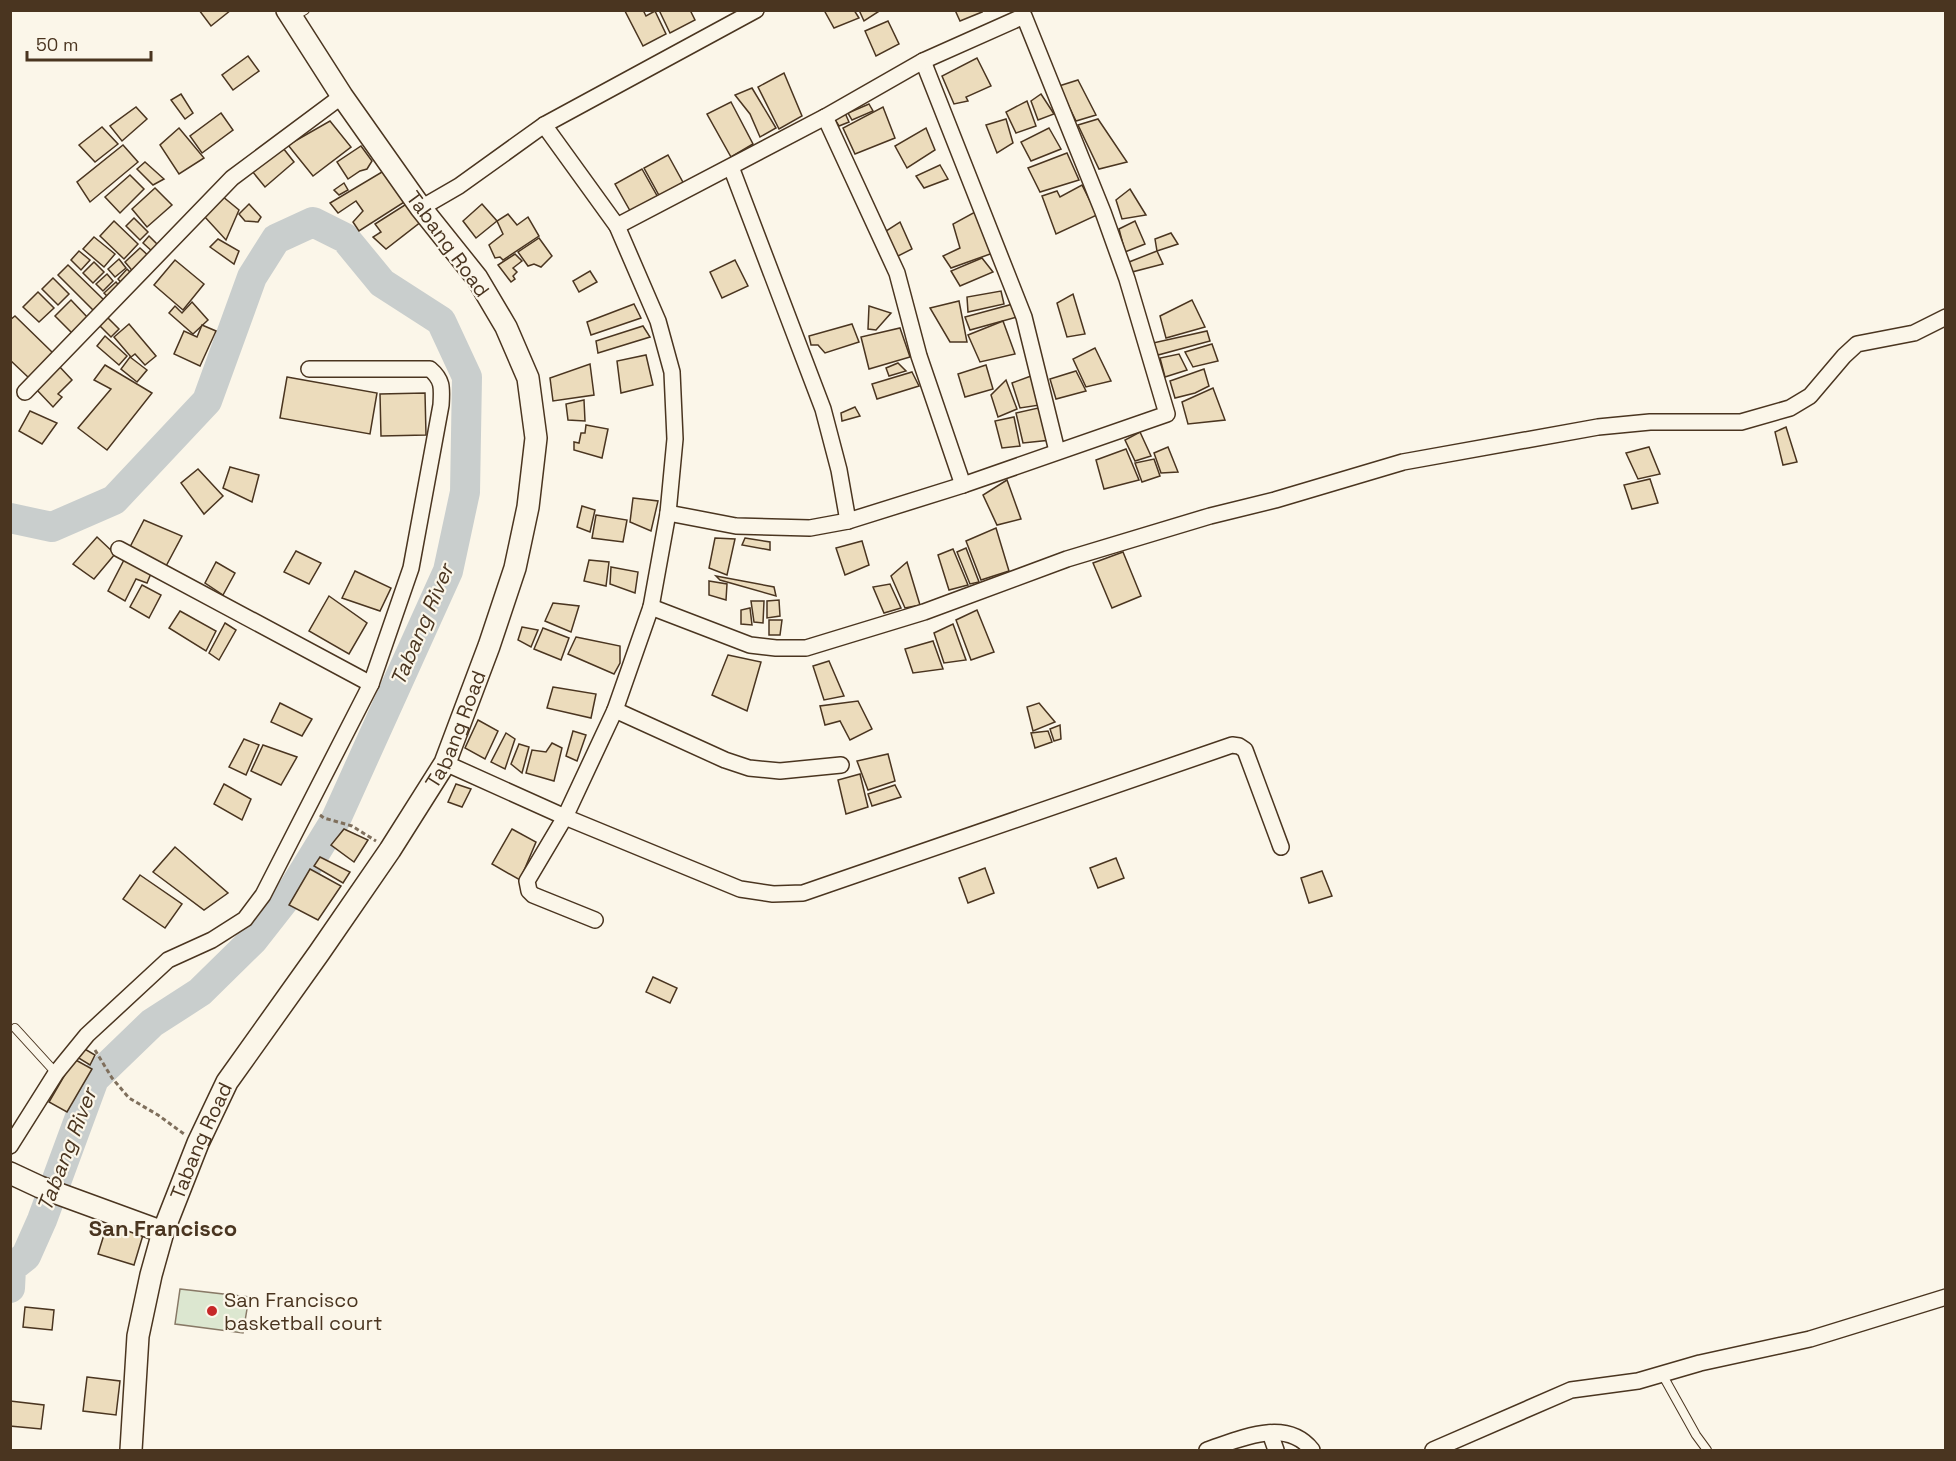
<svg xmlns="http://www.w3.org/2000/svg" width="1956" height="1461" viewBox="0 0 1956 1461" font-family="'Space Grotesk',sans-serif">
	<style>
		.green { fill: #dce7d0; stroke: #887966; stroke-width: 1.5 }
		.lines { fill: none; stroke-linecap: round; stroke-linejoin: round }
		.river { stroke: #c9cecd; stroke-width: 30 }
		.building { fill: #ecdcbc; stroke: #4a3520; stroke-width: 1.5 }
		.lane-casing { stroke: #4a3520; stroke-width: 10 }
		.street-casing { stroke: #4a3520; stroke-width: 18 }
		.secondary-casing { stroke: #4a3520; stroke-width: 24 }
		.path { stroke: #7f6f5c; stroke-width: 3; stroke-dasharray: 4.5 3; stroke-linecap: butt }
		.lane { stroke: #fbf6e9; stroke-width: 8 }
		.street { stroke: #fbf6e9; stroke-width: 15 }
		.secondary { stroke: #fbf6e9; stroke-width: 21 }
		.poi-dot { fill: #c62828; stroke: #fbf6e9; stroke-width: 2 }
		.labels { text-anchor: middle; stroke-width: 4.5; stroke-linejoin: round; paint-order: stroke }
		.street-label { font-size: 20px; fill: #4a3520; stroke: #fbf6e9 }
		.poi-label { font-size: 20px; fill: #4a3520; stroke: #fbf6e9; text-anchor: start }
		.water-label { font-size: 21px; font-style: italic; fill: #4a3520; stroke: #fbf6e9 }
		.quarter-label { font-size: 22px; font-weight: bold; fill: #4a3520; stroke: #fbf6e9 }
	</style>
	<rect width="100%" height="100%" fill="#fbf6e9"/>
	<path class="green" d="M180,1289L249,1297L243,1333L175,1324Z"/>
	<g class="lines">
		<path class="river" d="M10,518L52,527L114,500L207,401L252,277L276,239L313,222L345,238L382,283L441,321L467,377L465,492L448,571L336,819L293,889L253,940L200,992L152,1023L94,1079L42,1220L26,1256L11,1268L10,1288"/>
	</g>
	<g class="building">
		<path d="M199,10H231L211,26Z"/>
		<path d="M627,10H643L646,16L655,11L666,34L643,46L625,11Z"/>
		<path d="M659,10H690L695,20L670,33Z"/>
		<path d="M824,10H854L859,18L834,28Z"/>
		<path d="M859,10H881L864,21Z"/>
		<path d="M955,10H981L982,12L960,21Z"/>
		<path d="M888,21L899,44L876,56L865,31Z"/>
		<path d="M248,56L259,71L233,90L222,75Z"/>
		<path d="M977,58L991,86L966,97L968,101L954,104L942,76Z"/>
		<path d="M784,73L802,116L779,129L758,87Z"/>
		<path d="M1078,80L1096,115L1076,121L1059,86Z"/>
		<path d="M752,88L776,128L760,137L750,114L735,95Z"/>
		<path d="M181,94L193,113L185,119L171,100Z"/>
		<path d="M1041,94L1054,114L1038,120L1031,101Z"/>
		<path d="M1027,101L1036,126L1016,133L1006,112Z"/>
		<path d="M731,102L753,144L731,157L707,114Z"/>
		<path d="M869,104L873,111L852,120L848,113Z"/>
		<path d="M136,107L147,119L122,141L110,126Z"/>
		<path d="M883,107L895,138L855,154L843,128Z"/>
		<path d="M221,113L233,130L202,153L190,136Z"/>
		<path d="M845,113L849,122L839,126L834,118Z"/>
		<path d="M1006,119L1013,143L997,153L986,125Z"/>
		<path d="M1098,119L1127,162L1099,169L1078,125Z"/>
		<path d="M330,121L351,147L313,176L288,145Z"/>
		<path d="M102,127L118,144L95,162L79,145Z"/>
		<path d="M179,128L204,158L179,174L160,145Z"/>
		<path d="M926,128L935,150L907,168L895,146Z"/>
		<path d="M1049,128L1061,149L1031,161L1021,142Z"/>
		<path d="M123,145L138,162L90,202L77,182Z"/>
		<path d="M361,146L372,161L367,169L360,171L348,179L337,162Z"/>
		<path d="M283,148L294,162L265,187L252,171Z"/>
		<path d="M1067,153L1079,180L1040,192L1028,168Z"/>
		<path d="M668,155L685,186L661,199L644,168Z"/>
		<path d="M145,162L164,179L153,185L137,169Z"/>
		<path d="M940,165L948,179L924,188L916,176Z"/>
		<path d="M387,169L409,199L359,231L353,222L363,211L356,201L338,213L330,203Z"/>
		<path d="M642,169L660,201L633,216L615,184Z"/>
		<path d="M130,175L144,189L120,213L105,197Z"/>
		<path d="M344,183L348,190L339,195L334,190Z"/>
		<path d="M1082,185L1097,215L1056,234L1042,196L1057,191L1060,197Z"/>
		<path d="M155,188L172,205L147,227L132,209Z"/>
		<path d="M1130,189L1146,215L1122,219L1116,200Z"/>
		<path d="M222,196L239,210L226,240L204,216Z"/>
		<path d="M408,203L422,221L386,249L373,237L381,232L375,224Z"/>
		<path d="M249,204L261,217L258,222L245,221L239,214Z"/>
		<path d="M482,204L497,221L476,238L463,221Z"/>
		<path d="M975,212L993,253L951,268L943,256L960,248L953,224Z"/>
		<path d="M508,214L517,225L528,217L539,236L503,260L500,257L495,258L489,245L503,234L497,221Z"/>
		<path d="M134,218L148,232L140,240L126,226Z"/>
		<path d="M114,221L138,244L124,259L100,236Z"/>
		<path d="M1135,221L1145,244L1125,252L1119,229Z"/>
		<path d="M900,222L912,249L894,258L886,231Z"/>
		<path d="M1171,233L1178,244L1157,251L1155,239Z"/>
		<path d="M149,236L160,247L154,253L143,243Z"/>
		<path d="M94,237L115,254L104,267L83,249Z"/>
		<path d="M539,238L552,256L541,267L534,264L528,266L518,252Z"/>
		<path d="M218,239L239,251L234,264L210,247Z"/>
		<path d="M140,248L151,258L135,274L125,262Z"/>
		<path d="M79,251L90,260L81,270L71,260Z"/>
		<path d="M1157,251L1163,264L1132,272L1129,262Z"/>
		<path d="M515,254L522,261L513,268L517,272L513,276L515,279L511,282L498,265Z"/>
		<path d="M982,258L993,272L960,286L951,271Z"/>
		<path d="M119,259L126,268L115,277L108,269Z"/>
		<path d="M175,260L204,284L183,310L154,285Z"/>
		<path d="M735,260L748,286L722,298L710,272Z"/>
		<path d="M94,262L104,272L93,283L83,273Z"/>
		<path d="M68,265L105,301L94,311L58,275Z"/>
		<path d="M127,269L134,276L124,286L118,279Z"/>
		<path d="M590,271L597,282L579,292L573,281Z"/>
		<path d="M107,274L113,281L103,291L96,284Z"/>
		<path d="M53,278L69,294L58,305L42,289Z"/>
		<path d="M116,282L122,289L110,299L104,293Z"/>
		<path d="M1001,291L1004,304L968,312L967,297Z"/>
		<path d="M38,292L54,308L39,322L23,307Z"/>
		<path d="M1073,294L1085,334L1067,337L1057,303Z"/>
		<path d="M71,300L89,319L73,334L55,316Z"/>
		<path d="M1192,300L1205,327L1166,338L1160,316Z"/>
		<path d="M959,301L967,342H950L930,308Z"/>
		<path d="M192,302L208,320L193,334L169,313L175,306L182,313Z"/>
		<path d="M634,304L641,318L591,335L587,322Z"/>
		<path d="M1013,304L1017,317L970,330L965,317Z"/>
		<path d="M869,306L891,313L876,330L868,329Z"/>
		<path d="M15,316L53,353L29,378L10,360V320Z"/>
		<path d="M106,316L119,329L111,337L98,324Z"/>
		<path d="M1003,321L1015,354L980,362L968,335Z"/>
		<path d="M129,324L156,356L145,365L135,354L131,357L114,337Z"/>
		<path d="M852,324L859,342L825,353L818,345H811L809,336Z"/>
		<path d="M202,325L216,331L200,366L174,354L184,331L197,337Z"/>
		<path d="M643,326L650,337L598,353L596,341Z"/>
		<path d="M900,328L910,357L869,369L861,337Z"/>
		<path d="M1207,331L1210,341L1158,355L1153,343Z"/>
		<path d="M105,336L127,356L119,365L97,346Z"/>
		<path d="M1212,344L1218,361L1193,367L1185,352Z"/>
		<path d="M1095,348L1111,381L1086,387L1073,359Z"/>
		<path d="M1179,354L1187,370L1165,377L1160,358Z"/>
		<path d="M646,355L653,385L621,393L617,361Z"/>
		<path d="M130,357L147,370L137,382L121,369Z"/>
		<path d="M898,363L906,371L889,376L886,368Z"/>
		<path d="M590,364L594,395L553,401L550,378Z"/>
		<path d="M58,365L72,380L58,394L62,397L53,407L36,389Z"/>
		<path d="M105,365L152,393L107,450L78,428L111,389L94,380Z"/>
		<path d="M986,365L993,389L965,397L958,374Z"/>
		<path d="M1204,369L1209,386L1195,393L1175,398L1170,381Z"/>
		<path d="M1076,371L1086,391L1056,399L1050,379Z"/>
		<path d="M912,372L919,386L877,399L872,384Z"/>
		<path d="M1031,376L1040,405L1020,408L1012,383Z"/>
		<path d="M287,377L377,393L370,434L280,418Z"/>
		<path d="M1006,380L1017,409L998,417L991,395Z"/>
		<path d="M1213,388L1225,420L1188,424L1182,402Z"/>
		<path d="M425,393L426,435L381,436L380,394Z"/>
		<path d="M584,400L585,421L568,420L566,404Z"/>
		<path d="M855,407L860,416L842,421L841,413Z"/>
		<path d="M1038,408L1051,440L1023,443L1016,413Z"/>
		<path d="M30,411L57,423L42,444L19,431Z"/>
		<path d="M1014,417L1020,446L1002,448L995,421Z"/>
		<path d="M586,425L608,429L602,458L574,450V442L579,443L581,433H585Z"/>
		<path d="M1786,427L1797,462L1783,465L1775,432Z"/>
		<path d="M1140,432L1151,456L1135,461L1125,440Z"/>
		<path d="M1168,447L1178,472L1161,473L1154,453Z"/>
		<path d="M1649,447L1660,474L1638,479L1626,453Z"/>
		<path d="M1126,449L1139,480L1104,489L1096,460Z"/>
		<path d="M1154,459L1160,476L1142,482L1135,463Z"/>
		<path d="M230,467L259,475L252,502L223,488Z"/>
		<path d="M198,469L223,496L204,514L181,483Z"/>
		<path d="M1650,479L1658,503L1632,509L1624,485Z"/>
		<path d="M1007,480L1021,519L997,525L983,495Z"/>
		<path d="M633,498L658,501L651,531L630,522Z"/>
		<path d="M582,506L595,510L590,532L577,527Z"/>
		<path d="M596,515L627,520L623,542L592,538Z"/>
		<path d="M144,520L182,536L165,568L130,547Z"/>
		<path d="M996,528L1009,571L981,580L966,541Z"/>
		<path d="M97,537L115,554L94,579L73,564Z"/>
		<path d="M715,538L735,539L727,575L709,568Z"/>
		<path d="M745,538L770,542V550L742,545Z"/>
		<path d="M862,541L869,565L845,575L836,548Z"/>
		<path d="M966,548L979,582L970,584L957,552Z"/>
		<path d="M953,549L968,585L949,590L938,555Z"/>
		<path d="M296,551L321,563L309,584L284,572Z"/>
		<path d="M1123,552L1141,596L1112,608L1093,563Z"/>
		<path d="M125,558L152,571L147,583L136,579L125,601L108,591Z"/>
		<path d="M589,560L609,562L606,586L584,581Z"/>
		<path d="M216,562L235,573L223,595L205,583Z"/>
		<path d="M907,562L920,605L905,608L891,576Z"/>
		<path d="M611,567L638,572L635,593L610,584Z"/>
		<path d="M355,571L391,588L380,611L342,598Z"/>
		<path d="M716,576L774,587L776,596L720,580Z"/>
		<path d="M709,581L727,584L726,600L709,595Z"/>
		<path d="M890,584L901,608L884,613L873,587Z"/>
		<path d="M142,585L161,595L149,618L130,607Z"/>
		<path d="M329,596L367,623L349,654L309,631Z"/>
		<path d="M779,600L780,616L767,618V601Z"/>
		<path d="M751,601H764L763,623L754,622Z"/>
		<path d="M553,603L579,606L571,632L545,621Z"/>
		<path d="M750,608L752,625L741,624V610Z"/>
		<path d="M977,610L994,652L971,660L956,620Z"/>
		<path d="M180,611L216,631L206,651L169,628Z"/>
		<path d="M769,620H782L780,635H769Z"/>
		<path d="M225,623L236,630L219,660L209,653Z"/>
		<path d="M953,624L966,660L944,663L934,633Z"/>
		<path d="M522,627L538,630L531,647L518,640Z"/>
		<path d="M543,628L569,638L561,660L534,649Z"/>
		<path d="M576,637L620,646V663L614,674L568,654Z"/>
		<path d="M933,641L943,669L913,673L905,649Z"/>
		<path d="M728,655L761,662L747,711L712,695Z"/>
		<path d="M829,661L844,696L824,700L813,666Z"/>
		<path d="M553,687L596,694L591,718L547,708Z"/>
		<path d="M858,701L872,729L850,740L840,721L825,725L820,706Z"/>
		<path d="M280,703L312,719L302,736L271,722Z"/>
		<path d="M1039,703L1055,722L1033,731L1027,707Z"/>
		<path d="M478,720L498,731L485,759L465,748Z"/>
		<path d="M1060,725L1061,739L1054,741L1050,729Z"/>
		<path d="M573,731L586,735L577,761L566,756Z"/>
		<path d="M1048,731L1052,742L1035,748L1031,733Z"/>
		<path d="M506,733L515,739L505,769L491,762Z"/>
		<path d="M244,739L259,745L246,775L229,767Z"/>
		<path d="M552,743L562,748L554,781L526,773L532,750L546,752Z"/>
		<path d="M519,744L529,747L522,773L511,764Z"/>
		<path d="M263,745L297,757L281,785L251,771Z"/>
		<path d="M888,754L895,781L868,790L857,761Z"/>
		<path d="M860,774L868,807L846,814L838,780Z"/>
		<path d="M224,784L251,799L242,820L214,804Z"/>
		<path d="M456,784L471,789L462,807L448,802Z"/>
		<path d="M895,785L901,797L872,806L868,794Z"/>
		<path d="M344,829L368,840L354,862L331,845Z"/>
		<path d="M512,829L536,842L520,880L492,864Z"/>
		<path d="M175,847L228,893L204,910L153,872Z"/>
		<path d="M320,857L350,872L343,883L314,866Z"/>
		<path d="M1116,858L1124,878L1098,888L1090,868Z"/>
		<path d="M985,868L994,893L968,903L959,878Z"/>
		<path d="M310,869L341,886L318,920L289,905Z"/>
		<path d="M1322,871L1332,896L1309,903L1301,878Z"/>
		<path d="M140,875L182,904L165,928L123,899Z"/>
		<path d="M653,977L677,988L670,1003L646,992Z"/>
		<path d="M83,1048L95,1055L90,1065L77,1057Z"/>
		<path d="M74,1059L92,1069L67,1112L49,1102Z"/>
		<path d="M107,1225L143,1235L134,1265L98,1254Z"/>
		<path d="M25,1307L54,1310L52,1330L23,1327Z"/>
		<path d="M87,1377L120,1381L116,1415L83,1411Z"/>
		<path d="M10,1401L44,1405L41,1429L10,1426Z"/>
	</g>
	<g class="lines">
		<g class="lane-casing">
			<g id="lane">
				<path d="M293,17L305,10"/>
				<path d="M15,1028L56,1073"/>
				<path d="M1662,1374L1696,1435L1707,1450"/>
			</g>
		</g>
		<g class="street-casing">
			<g id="street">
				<path d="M923,61L1024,317L1057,451"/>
				<path d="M825,117L897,273L919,356L963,485"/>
				<path d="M544,125L617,226L658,321L672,372L675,439L668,513L651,607L615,710L565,817L527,881L529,891L533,895L595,920"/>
				<path d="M731,167L823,409L839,470L848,521"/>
				<path d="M421,208L459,186L544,125L756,10"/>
				<path d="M617,226L825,117L923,61L1024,16L1103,212L1127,279L1167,414L963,485L848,521L810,528L736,526L668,513"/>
				<path d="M25,392L232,178L342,96"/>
				<path d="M119,549L371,684"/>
				<path d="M651,607L750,645L776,648H806L924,612L1067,559L1210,516L1275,500L1403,462L1598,427L1650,422H1741L1790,408L1810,396L1844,356L1857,344L1914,333L1946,317"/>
				<path d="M615,710L725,760L749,768L780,771L841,765"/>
				<path d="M445,763L565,817L740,889L773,894L803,893L1232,745L1239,746L1245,750L1281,847"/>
				<path d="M10,1146L56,1073L87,1035L168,960L212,940L245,919L263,895L371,684L411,568L441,405C442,388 443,380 430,369H309"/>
				<path d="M1270,1433L1276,1450"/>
				<path d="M1207,1450C1240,1439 1286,1417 1312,1450"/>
				<path d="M1433,1450L1571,1390L1638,1381L1700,1363L1810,1339L1946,1297"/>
			</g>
		</g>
		<g class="secondary-casing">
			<g id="secondary">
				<path d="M10,1173L40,1187L163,1232"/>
				<path id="s1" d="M131,1450L138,1336L151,1275L163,1232L198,1143L227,1082L319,953L390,850L445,763L489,646L515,568L528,507L536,438L528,378L506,327L477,278L421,208L342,96L287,10"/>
			</g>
		</g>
		<g class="path">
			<path d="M320,815L324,818L352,826L376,841"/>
			<path d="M95,1050L112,1078L129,1098L158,1115L184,1134"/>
		</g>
		<use href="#lane" class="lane"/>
		<use href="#street" class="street"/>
		<use href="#secondary" class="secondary"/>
	</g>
	<circle class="poi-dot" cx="212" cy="1311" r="6"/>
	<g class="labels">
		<g class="street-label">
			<text transform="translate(448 244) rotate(54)" y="7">Tabang Road</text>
			<text dy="7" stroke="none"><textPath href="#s1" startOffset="806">Tabang Road</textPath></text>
			<text dy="7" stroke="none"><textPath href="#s1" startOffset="320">Tabang Road</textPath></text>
		</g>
		<g class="poi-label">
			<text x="224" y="1307">San Francisco<tspan x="224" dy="23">basketball court</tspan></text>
		</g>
		<g class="water-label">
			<text transform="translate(422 625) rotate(-67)" y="7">Tabang River</text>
			<text transform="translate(67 1150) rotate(-69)" y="7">Tabang River</text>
		</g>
		<g class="quarter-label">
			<text x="163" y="1236">San Francisco</text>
		</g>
	</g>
	<rect width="1956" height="1461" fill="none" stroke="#4a3520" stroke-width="24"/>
	<path d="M27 51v9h124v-9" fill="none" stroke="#4a3520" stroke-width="3"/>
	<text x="36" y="51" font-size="18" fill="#4a3520" stroke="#fbf6e9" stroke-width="4.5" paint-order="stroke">50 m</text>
</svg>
